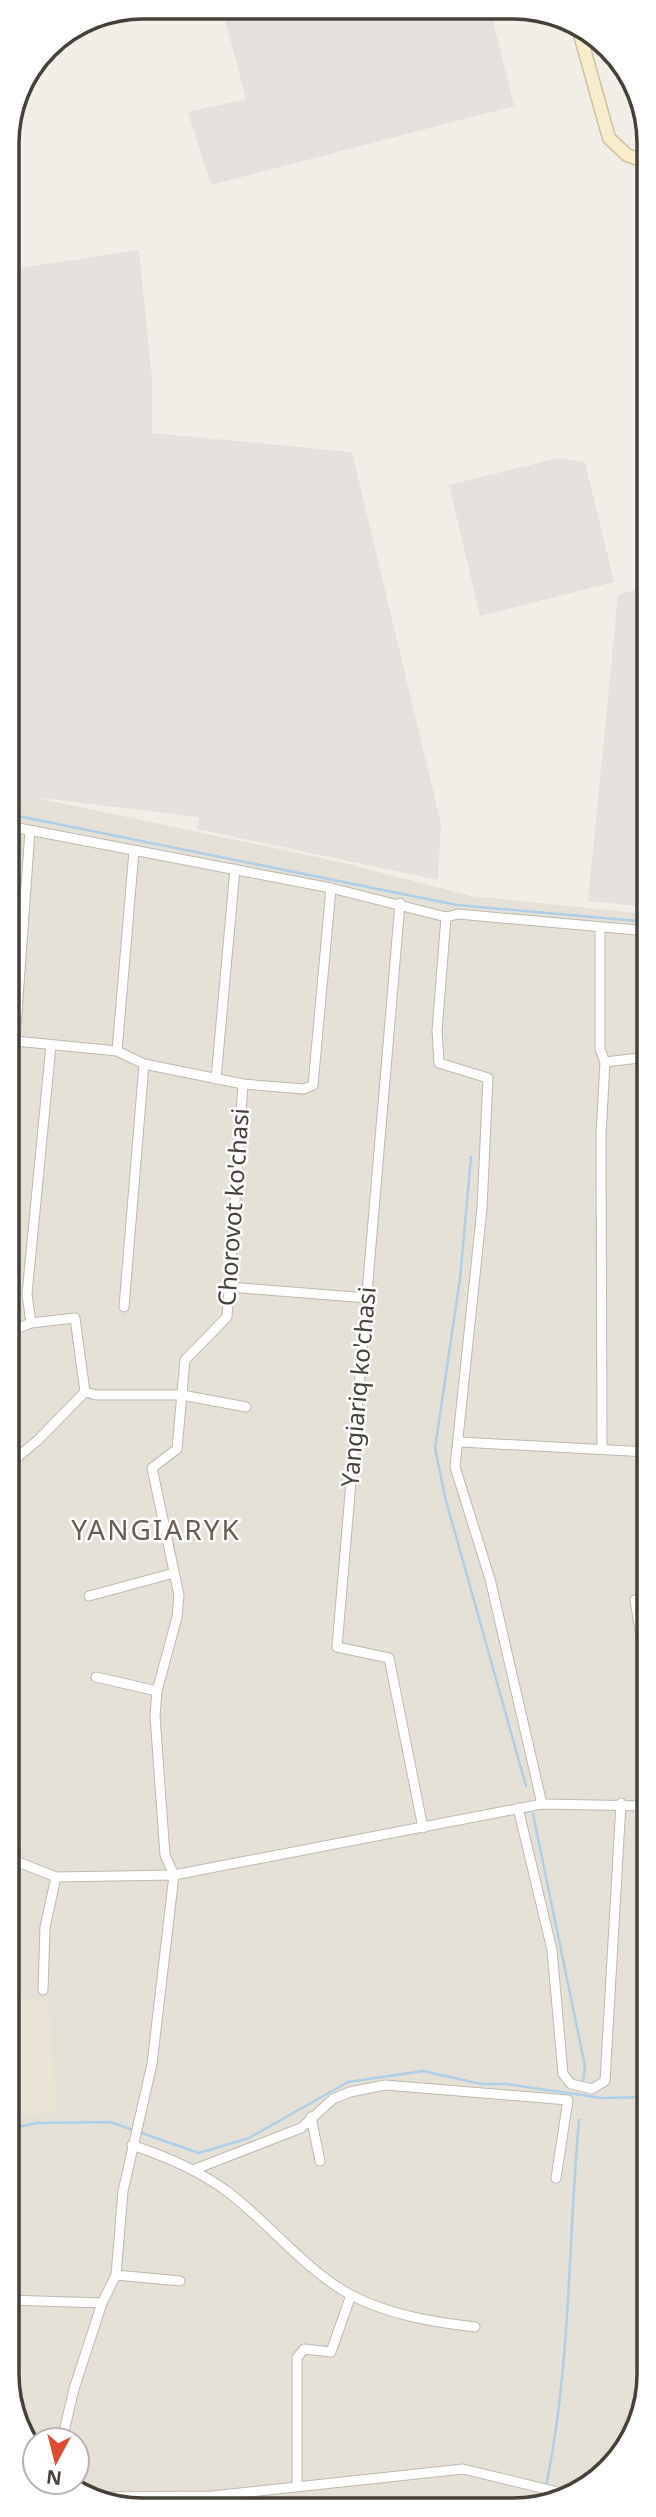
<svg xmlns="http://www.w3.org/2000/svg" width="656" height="2517" viewBox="0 0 656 2517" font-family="'Noto Sans',sans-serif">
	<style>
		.residential { fill: #e6e1d7 }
		.industrial { fill: #e5e1dd }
		.education { fill: #eae4d4 }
		.green { fill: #cee2b6 }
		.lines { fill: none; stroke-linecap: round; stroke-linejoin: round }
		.stream { stroke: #abcfe8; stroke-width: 2.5 }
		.street-casing { stroke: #bdb7ac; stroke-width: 11 }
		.secondary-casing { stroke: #cdc19d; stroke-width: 15 }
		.street { stroke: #fff; stroke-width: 9 }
		.secondary { stroke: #f9eecc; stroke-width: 12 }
		.labels { text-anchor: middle; stroke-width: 5; stroke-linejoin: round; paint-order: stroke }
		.street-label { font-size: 24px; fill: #454038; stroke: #fff }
		.quarter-label { font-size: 28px; letter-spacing: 2px; fill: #665d50; stroke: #fff }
		.rim { fill: none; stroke: #454038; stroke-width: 3.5 }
	</style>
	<rect width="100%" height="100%" fill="#f2efe8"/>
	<path class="residential" d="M8,792L340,862L471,896L648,914L649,2383L615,2464L531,2509L116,2507L69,2482H77V2440H35V2447L8,2392Z"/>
	<g class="industrial">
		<path d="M222,8L490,9L514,106L211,185L188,112L246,99Z"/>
		<path d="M139,250L152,378V433L352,452L441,824L438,880L197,829L199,817L8,794L7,270Z"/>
		<path d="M559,458L585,462L614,582L480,616L449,485Z"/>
		<path d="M648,586V907L588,901L618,595Z"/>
	</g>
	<path class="education" d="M29,1998L49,2000L56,2112L8,2119V1999Z"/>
	<path class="green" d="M8,832L23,835L8,1014Z"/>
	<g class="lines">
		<g class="stream">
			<path d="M8,814L457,905L648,922"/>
			<path d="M471,1157L460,1279L435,1448L445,1497L526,1786"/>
			<path d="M533,1814L585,2066L583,2082"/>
			<path d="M8,2129L37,2123L110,2122L199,2153L249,2138L348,2082L423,2071L481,2084H507L602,2098L649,2097"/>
			<path d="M546,2486C571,2366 568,2242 579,2120"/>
			<path d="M543,2503L545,2492"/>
		</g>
		<g class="street-casing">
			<g id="street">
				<path d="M8,826L331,888L446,917L458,914L648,931"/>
				<path d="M30,831L15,1041L117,1051L144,1064L243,1084L304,1089L313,1085L331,888"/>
				<path d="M400,903L337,1647L389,1658L423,1828"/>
				<path d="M446,917L437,1031L439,1063L488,1078L482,1208L455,1467L490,1579L542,1804"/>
				<path d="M600,927V1049L605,1062L601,1135L602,1449"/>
				<path d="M117,1051L134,851"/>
				<path d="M605,1062L648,1057"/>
				<path d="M216,1079L235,869"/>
				<path d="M229,1287L367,1298"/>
				<path d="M124,1307L144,1064"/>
				<path d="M31,1323L27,1294L51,1045"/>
				<path d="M8,1332L31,1323L75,1318L85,1392"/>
				<path d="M85,1392L96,1395H182L246,1407"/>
				<path d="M460,1442L648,1452"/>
				<path d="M8,1465L38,1440L85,1392"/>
				<path d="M89,1596L174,1573"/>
				<path d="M635,1600L648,1680"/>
				<path d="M96,1677L157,1691"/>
				<path d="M8,1766L13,1780L15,1861"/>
				<path d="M518,1808L552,1950L563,2074L571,2084L592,2089L605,2081L621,1803"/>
				<path d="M8,1858L56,1877L174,1875L542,1804L648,1806"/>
				<path d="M43,1990L45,1927L56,1877"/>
				<path d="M311,2117L320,2161"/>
				<path d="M132,2145C167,2157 198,2170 228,2192C270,2224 305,2270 351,2295C389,2315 433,2322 475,2327"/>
				<path d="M193,2170L301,2128L333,2099L350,2092L385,2085L568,2100L556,2178"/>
				<path d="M116,2275L180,2281"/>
				<path d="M8,2300L102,2303"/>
				<path d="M62,2440L74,2389L102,2303L116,2275L123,2191L152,2064L174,1875L165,1855L155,1716L157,1691L177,1617L179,1595L152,1468L177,1449L185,1360L227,1317L243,1084"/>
				<path d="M297,2486V2358L304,2349L331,2352L351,2295"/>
				<path d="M97,2497L212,2496L463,2469L562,2493"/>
				<path d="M178,2508L179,2496"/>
			</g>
		</g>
		<g class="secondary-casing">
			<path id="secondary" d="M579,31L609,138L627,155L648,163"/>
		</g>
		<use href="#street" class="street"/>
		<use href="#secondary" class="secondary"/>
	</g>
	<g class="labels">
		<g class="street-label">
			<text transform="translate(234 1207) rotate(-86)" y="8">Chorovot ko'chasi</text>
			<text transform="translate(359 1387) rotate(-85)" y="8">Yangiariq ko'chasi</text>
		</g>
		<g class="quarter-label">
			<text x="156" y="1540">YANGIARYK</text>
		</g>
	</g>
	<path d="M0 0H656V2517H0ZM143 19H513A124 124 0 0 1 637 143V2374A124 124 0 0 1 513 2498H143A124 124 0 0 1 19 2374V143A124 124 0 0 1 143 19Z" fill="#fff" fill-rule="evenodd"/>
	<path class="rim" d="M143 19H513A124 124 0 0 1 637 143V2374A124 124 0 0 1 513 2498H143A124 124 0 0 1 19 2374V143A124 124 0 0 1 143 19Z"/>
	<g transform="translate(56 2461) rotate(187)"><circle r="33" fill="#ffffff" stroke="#b5b3af" stroke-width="2"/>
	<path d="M0-5L12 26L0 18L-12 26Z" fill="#e24a2f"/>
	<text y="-10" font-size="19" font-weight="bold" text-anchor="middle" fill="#454038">N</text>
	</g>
</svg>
